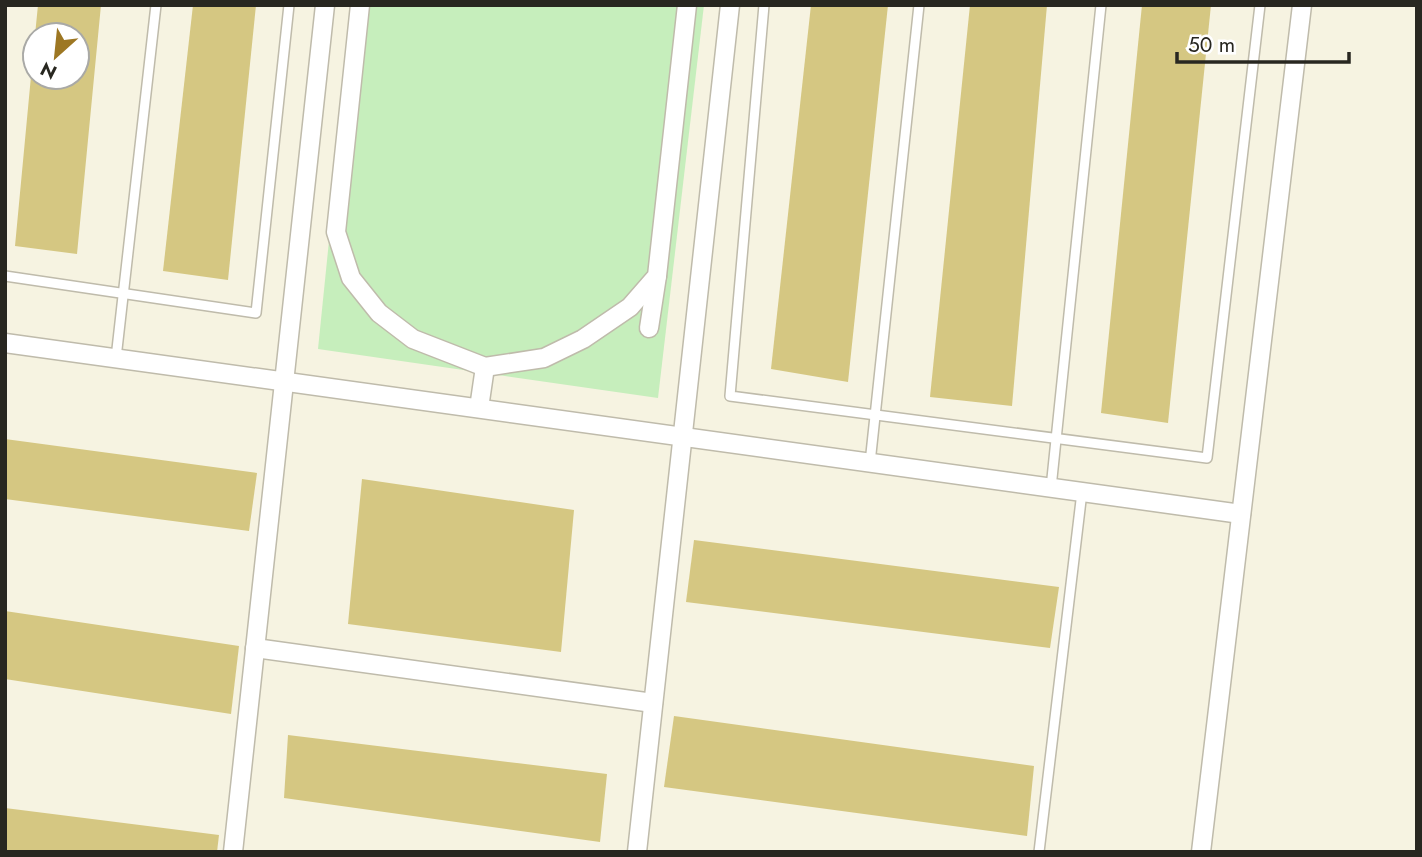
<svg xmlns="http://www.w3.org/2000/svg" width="1422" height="857" viewBox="0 0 1422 857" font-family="Jost,sans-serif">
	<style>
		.green { fill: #c6eebc }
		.building { fill: #d5c782 }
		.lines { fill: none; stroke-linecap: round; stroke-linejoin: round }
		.service-casing { stroke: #bfbbab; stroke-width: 12 }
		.minor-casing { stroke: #bfbbab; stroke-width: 21 }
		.service { stroke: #fff; stroke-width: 9 }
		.minor { stroke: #fff; stroke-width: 18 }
	</style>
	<rect width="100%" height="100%" fill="#f6f3e1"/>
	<path class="green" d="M353,5H704L658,398L318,349Z"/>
	<g class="building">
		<path d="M38,5H101L77,254L15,246L33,55H35V77H77V35H35Z"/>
		<path d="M193,5H256L228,280L163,271Z"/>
		<path d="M811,5H888L848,382L771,369Z"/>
		<path d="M970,5H1047L1012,406L930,397Z"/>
		<path d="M1142,5H1211L1168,423L1101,413Z"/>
		<path d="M5,439L257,473L249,531L5,499Z"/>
		<path d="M362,479L574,510L561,652L348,624Z"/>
		<path d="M694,540L1059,587L1050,648L686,602Z"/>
		<path d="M5,611L239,646L231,714L5,679Z"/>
		<path d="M674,716L1034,766L1027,836L664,787Z"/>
		<path d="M288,735L607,774L600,842L284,798Z"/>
		<path d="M5,808L219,835L217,852H5Z"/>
	</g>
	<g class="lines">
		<g class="service-casing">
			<g id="service">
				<path d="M764,5L730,396L1207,458L1260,5"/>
				<path d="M5,276L256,313L289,5"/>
				<path d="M116,358L156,5"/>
				<path d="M870,463L919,5"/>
				<path d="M1051,488L1101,5"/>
				<path d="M1039,852L1082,492"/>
			</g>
		</g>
		<g class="minor-casing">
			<g id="minor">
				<path d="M360,5L336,232L351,278L379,313L413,339L485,367L544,358L583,339L630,307L657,276L687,5"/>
				<path d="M649,328L657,276"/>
				<path d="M5,343L1241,514"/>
				<path d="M479,408L485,367"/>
				<path d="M255,648L653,703"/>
				<path d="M233,852L325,5"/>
				<path d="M637,852L730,5"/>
				<path d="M1201,852L1302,5"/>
			</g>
		</g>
		<use href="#service" class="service"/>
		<use href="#minor" class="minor"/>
	</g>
	<rect width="1422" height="857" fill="none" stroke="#282720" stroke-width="14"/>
	<g transform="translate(56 56) rotate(207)"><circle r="33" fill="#ffffff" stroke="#a9a9a6" stroke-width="2"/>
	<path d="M0-5L12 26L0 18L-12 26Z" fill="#9d7723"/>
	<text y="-10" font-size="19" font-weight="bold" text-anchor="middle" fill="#282720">N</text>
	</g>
	<path d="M1177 52v10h172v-10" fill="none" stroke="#282720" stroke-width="3.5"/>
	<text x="1188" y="52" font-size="21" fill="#282720" stroke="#ffffff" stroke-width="5" paint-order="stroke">50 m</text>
</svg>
